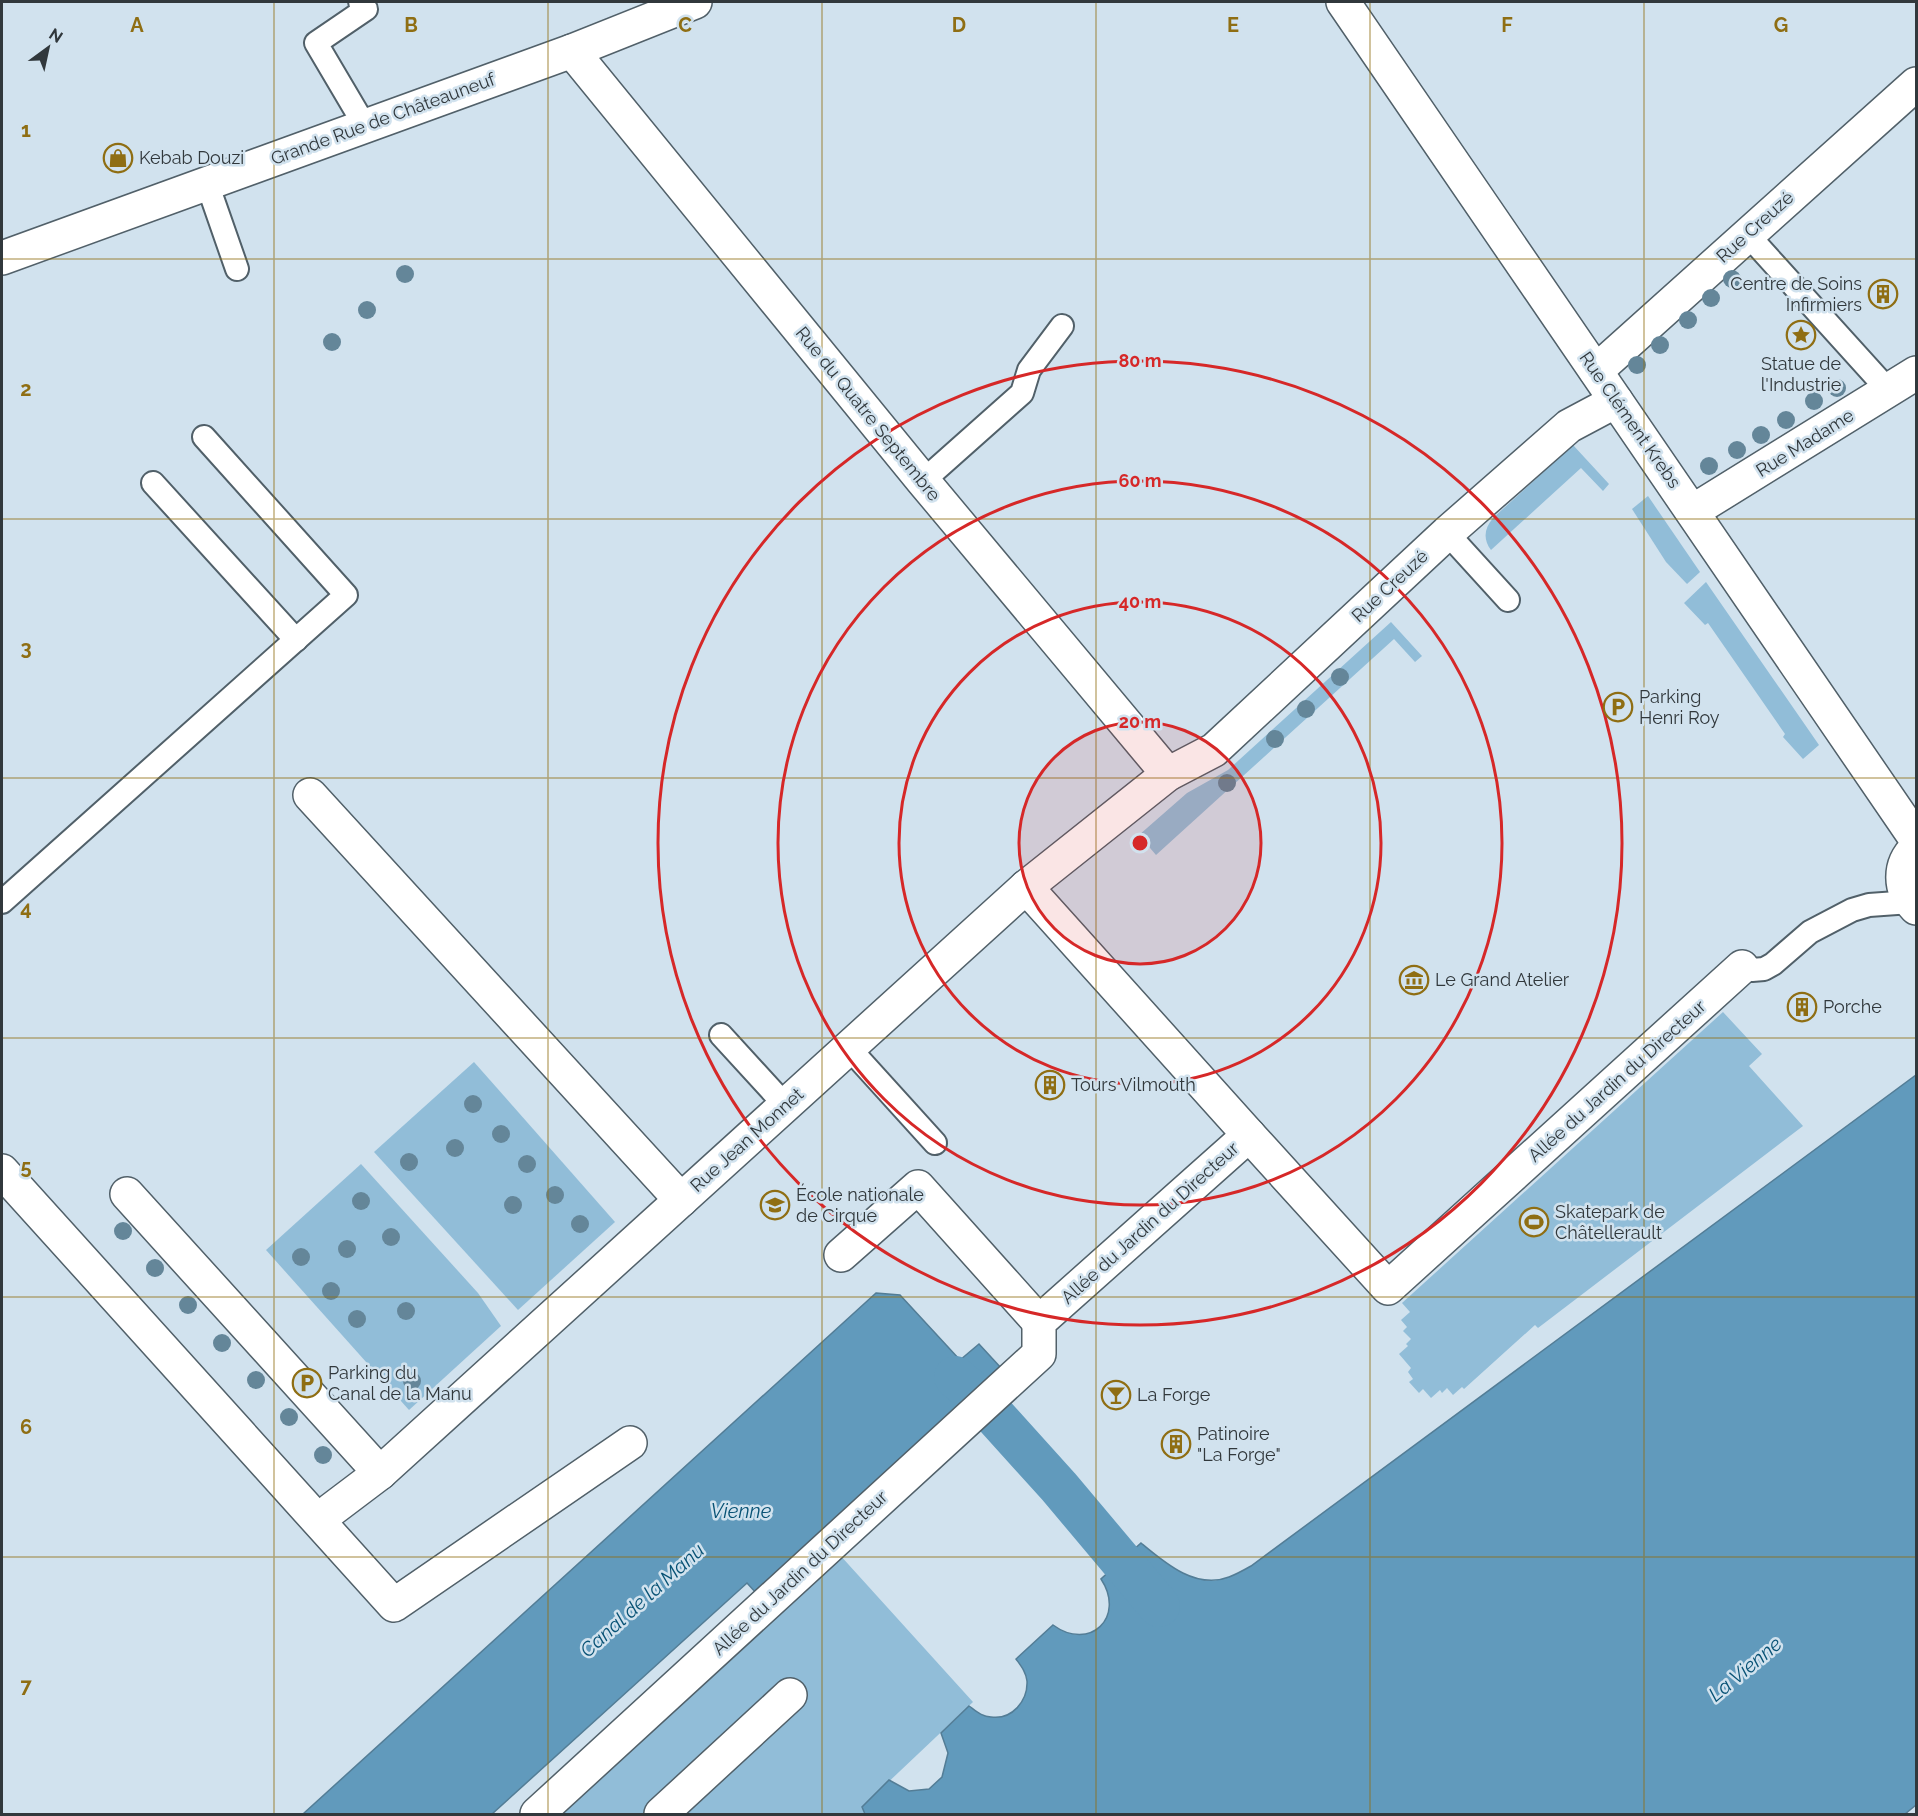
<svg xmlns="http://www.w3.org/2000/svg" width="1918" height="1816" viewBox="0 0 1918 1816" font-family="Raleway,sans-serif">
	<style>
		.green { fill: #91bdd8 }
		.water { fill: #619abc; stroke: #537d96; stroke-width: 1.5 }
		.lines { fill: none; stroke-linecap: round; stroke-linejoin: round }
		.canal { stroke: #619abc; stroke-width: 42 }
		.lane-casing { stroke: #516069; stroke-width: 26 }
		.street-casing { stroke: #516069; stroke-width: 36 }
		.secondary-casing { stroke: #516069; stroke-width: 36 }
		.lane { stroke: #fff; stroke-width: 22 }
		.street { stroke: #fff; stroke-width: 33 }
		.secondary { stroke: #fff; stroke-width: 33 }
		.tree { fill: #648699 }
		.grid { fill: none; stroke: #8f6e13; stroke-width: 1.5; stroke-opacity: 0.55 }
		.ring { fill: none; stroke: #d62828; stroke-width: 3 }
		.labels { text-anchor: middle; stroke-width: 5; stroke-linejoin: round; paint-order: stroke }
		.street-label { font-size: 18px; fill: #31383c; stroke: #d1e2ee }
		.poi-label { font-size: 18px; fill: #31383c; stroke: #d1e2ee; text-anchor: start }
		.water-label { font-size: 20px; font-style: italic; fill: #085275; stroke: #d1e2ee }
		.grid-label { font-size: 20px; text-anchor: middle; font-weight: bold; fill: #8f6e13; stroke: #d1e2ee; stroke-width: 5; stroke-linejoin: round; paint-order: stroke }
		.centre { fill: #d62828; stroke: #d1e2ee; stroke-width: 3 }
		.ring-label { font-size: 18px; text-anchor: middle; font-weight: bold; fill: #d62828; stroke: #d1e2ee; stroke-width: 5; stroke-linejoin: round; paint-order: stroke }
	</style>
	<rect width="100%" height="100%" fill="#d1e2ee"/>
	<g class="green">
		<path d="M1573,445L1609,484L1603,491L1581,468L1491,550C1483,539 1484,529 1493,518Z"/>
		<path d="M1648,496L1700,572L1687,584L1666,562L1632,509Z"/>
		<path d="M1706,582L1819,745L1803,759L1783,737L1785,734L1708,623L1705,625L1684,603Z"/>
		<path d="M1391,622L1422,656L1415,662L1394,639L1156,855L1139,835L1187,793L1228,770Z"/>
		<path d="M1723,1012L1762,1054L1749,1066L1803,1126L1538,1328L1535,1325L1464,1389L1462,1387L1453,1395L1447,1388L1442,1393L1440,1390L1431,1398L1423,1389L1419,1393L1409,1382L1413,1379L1408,1372L1411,1368L1399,1354L1408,1346L1406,1344L1411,1339L1403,1331L1407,1327L1401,1320L1410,1312L1402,1303Z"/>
		<path d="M474,1062L615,1222L518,1310L374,1152Z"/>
		<path d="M361,1164L478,1293L501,1326L409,1410L266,1250Z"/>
		<path d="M839,1554L973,1702L862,1807L865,1814H554Z"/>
	</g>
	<g class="water">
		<path d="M1916,1075V1805L1905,1814H865L862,1807L889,1780L909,1791L929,1789L942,1777L948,1753L941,1733L969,1706C976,1711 982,1717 991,1717C1012,1720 1028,1701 1027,1681C1026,1672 1021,1666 1016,1659L1053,1625C1090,1652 1126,1617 1101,1579L1141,1543C1165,1563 1196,1590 1229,1577C1237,1574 1244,1570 1251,1566Z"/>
		<path d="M876,1293L900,1295L960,1360L979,1344L1002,1369L757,1594L747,1583L492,1814H303Z"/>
	</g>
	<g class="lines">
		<path class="canal" d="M955,1377L975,1394L1059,1487L1159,1606"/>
		<g class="lane-casing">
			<g id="lane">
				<path d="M360,2L366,9L316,43L365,126"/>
				<path d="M207,183L237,269"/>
				<path d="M1747,234L1889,391"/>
				<path d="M923,481L1022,393L1029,370L1062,326"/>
				<path d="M153,483L296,640"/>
				<path d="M1447,533L1508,600"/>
				<path d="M2,902L346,595L204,437"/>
				<path d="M1742,967L1752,970L1764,969L1773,964L1810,932L1852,910L1869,905L1911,902"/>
				<path d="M721,1035L785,1105"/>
				<path d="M848,1047L935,1143"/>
			</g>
		</g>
		<g class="street-casing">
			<g id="street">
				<path d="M1343,2L1916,839"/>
				<path d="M572,51L923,481L1168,774"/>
				<path d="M1596,371L1916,84"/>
				<path d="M1693,511L1916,373"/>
				<path d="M310,795L681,1200"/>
				<path d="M1916,848C1898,865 1899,890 1916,908"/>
				<path d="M1026,887L1249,1135"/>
				<path d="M2,1171L394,1605L630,1443"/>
				<path d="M127,1194L380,1473"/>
				<path d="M841,1255L918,1187L1039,1322"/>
				<path d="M331,1510L380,1473L1026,887L1168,774L1214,750L1447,533L1569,426L1616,401"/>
				<path d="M537,1814L1039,1354V1322L1249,1135L1388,1288L1742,967"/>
				<path d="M661,1814L790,1695"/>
			</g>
		</g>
		<g class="secondary-casing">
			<path id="secondary" d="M2,258L572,51L695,2"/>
		</g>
		<use href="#lane" class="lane"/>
		<use href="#street" class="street"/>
		<use href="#secondary" class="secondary"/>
	</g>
	<g class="tree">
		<circle cx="405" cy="274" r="9"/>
		<circle cx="1732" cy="279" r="9"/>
		<circle cx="1711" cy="298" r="9"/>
		<circle cx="367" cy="310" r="9"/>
		<circle cx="1688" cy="320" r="9"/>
		<circle cx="332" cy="342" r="9"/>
		<circle cx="1660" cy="345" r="9"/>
		<circle cx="1637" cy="365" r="9"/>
		<circle cx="1837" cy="388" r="9"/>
		<circle cx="1814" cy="401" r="9"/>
		<circle cx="1786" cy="420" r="9"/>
		<circle cx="1761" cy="435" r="9"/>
		<circle cx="1737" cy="450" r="9"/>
		<circle cx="1709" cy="466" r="9"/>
		<circle cx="1340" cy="677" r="9"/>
		<circle cx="1306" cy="709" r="9"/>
		<circle cx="1275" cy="739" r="9"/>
		<circle cx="1227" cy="783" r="9"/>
		<circle cx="473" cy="1104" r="9"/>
		<circle cx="501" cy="1134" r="9"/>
		<circle cx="455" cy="1148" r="9"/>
		<circle cx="409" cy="1162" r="9"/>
		<circle cx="527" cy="1164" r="9"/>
		<circle cx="555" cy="1195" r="9"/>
		<circle cx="361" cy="1201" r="9"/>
		<circle cx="513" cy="1205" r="9"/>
		<circle cx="580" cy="1224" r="9"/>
		<circle cx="123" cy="1231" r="9"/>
		<circle cx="391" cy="1237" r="9"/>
		<circle cx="347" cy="1249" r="9"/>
		<circle cx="301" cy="1257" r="9"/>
		<circle cx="155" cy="1268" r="9"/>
		<circle cx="331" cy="1291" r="9"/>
		<circle cx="188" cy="1305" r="9"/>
		<circle cx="406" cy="1311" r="9"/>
		<circle cx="357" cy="1319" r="9"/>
		<circle cx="222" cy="1343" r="9"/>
		<circle cx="256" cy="1380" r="9"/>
		<circle cx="412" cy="1381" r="9"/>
		<circle cx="289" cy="1417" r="9"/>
		<circle cx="323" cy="1455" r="9"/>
	</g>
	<path class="grid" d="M274,2V1814M548,2V1814M822,2V1814M1096,2V1814M1370,2V1814M1644,2V1814M2,259H1916M2,519H1916M2,778H1916M2,1038H1916M2,1297H1916M2,1557H1916"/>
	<circle cx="1140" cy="843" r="121" fill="#d62828" fill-opacity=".12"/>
	<g class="ring">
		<circle cx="1140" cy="843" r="121"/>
		<circle cx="1140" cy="843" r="241"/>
		<circle cx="1140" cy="843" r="362"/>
		<circle cx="1140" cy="843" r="482"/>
	</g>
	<defs>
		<g id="shop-ring" transform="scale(1.5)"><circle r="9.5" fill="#d1e2ee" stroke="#8f6e13" stroke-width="1.5"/><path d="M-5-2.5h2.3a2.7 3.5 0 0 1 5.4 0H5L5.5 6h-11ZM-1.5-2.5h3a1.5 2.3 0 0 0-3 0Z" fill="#8f6e13"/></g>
		<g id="building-ring" transform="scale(1.5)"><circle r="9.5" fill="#d1e2ee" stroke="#8f6e13" stroke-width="1.5"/><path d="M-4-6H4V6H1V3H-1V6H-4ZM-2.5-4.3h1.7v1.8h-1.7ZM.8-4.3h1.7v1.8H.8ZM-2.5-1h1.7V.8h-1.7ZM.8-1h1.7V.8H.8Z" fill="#8f6e13"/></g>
		<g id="sight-ring" transform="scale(1.5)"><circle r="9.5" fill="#d1e2ee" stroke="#8f6e13" stroke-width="1.5"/><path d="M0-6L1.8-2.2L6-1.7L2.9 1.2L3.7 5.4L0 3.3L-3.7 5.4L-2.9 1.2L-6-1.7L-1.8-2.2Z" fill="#8f6e13"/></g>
		<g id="parking-ring" transform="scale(1.5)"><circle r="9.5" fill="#d1e2ee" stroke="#8f6e13" stroke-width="1.5"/><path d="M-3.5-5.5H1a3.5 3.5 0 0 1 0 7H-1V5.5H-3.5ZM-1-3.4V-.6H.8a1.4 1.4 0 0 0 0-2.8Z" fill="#8f6e13"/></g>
		<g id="museum-ring" transform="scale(1.5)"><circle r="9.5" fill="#d1e2ee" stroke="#8f6e13" stroke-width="1.5"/><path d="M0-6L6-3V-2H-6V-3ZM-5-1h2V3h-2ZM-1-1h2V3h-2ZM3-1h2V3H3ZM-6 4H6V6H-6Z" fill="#8f6e13"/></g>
		<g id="school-ring" transform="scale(1.5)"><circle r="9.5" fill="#d1e2ee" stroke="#8f6e13" stroke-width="1.5"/><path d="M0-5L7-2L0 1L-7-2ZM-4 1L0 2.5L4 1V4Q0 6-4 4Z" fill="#8f6e13"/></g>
		<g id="stadium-ring" transform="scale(1.5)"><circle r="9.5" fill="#d1e2ee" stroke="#8f6e13" stroke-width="1.5"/><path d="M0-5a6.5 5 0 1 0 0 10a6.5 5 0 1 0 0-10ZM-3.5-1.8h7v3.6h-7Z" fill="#8f6e13"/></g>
		<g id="bar-ring" transform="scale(1.5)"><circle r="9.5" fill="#d1e2ee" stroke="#8f6e13" stroke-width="1.5"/><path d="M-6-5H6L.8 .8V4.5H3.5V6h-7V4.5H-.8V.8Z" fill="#8f6e13"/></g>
	</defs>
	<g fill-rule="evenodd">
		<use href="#shop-ring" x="118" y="158"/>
		<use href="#building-ring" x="1883" y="294"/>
		<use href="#sight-ring" x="1801" y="335"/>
		<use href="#parking-ring" x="1618" y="707"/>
		<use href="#museum-ring" x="1414" y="980"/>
		<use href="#building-ring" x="1802" y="1007"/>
		<use href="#building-ring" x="1050" y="1085"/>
		<use href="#school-ring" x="775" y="1205"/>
		<use href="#stadium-ring" x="1534" y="1222"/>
		<use href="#parking-ring" x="307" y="1383"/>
		<use href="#bar-ring" x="1116" y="1395"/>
		<use href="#building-ring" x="1176" y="1444"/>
	</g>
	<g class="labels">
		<g class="street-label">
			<text transform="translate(383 119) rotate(-20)" y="6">Grande Rue de Châteauneuf</text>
			<text transform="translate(1755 227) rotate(-42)" y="6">Rue Creuzé</text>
			<text transform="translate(868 414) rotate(51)" y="6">Rue du Quatre Septembre</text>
			<text transform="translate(1630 420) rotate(55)" y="6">Rue Clément Krebs</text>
			<text transform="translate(1805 443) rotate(-32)" y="6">Rue Madame</text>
			<text transform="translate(1390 586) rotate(-43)" y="6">Rue Creuzé</text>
			<text transform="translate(1617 1081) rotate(-42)" y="6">Allée du Jardin du Directeur</text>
			<text transform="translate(747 1140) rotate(-42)" y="6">Rue Jean Monnet</text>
			<text transform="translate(1150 1223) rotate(-42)" y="6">Allée du Jardin du Directeur</text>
			<text transform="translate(800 1573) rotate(-43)" y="6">Allée du Jardin du Directeur</text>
		</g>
		<g class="poi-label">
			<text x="139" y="164">Kebab Douzi</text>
			<text x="1862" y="290" text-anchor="end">Centre de Soins<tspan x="1862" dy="21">Infirmiers</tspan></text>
			<text x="1801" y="370" text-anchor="middle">Statue de<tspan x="1801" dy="21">l'Industrie</tspan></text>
			<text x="1639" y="703">Parking<tspan x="1639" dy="21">Henri Roy</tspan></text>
			<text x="1435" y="986">Le Grand Atelier</text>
			<text x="1823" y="1013">Porche</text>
			<text x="1071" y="1091">Tours Vilmouth</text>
			<text x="796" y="1201">École nationale<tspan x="796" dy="21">de Cirque</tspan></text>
			<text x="1555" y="1218">Skatepark de<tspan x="1555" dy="21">Châtellerault</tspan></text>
			<text x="328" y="1379">Parking du<tspan x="328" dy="21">Canal de la Manu</tspan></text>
			<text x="1137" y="1401">La Forge</text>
			<text x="1197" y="1440">Patinoire<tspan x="1197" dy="21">"La Forge"</tspan></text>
		</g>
		<g class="water-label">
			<text x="741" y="1518">Vienne</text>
			<text transform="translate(642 1600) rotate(-42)" y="7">Canal de la Manu</text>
			<text transform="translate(1745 1669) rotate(-40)" y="7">La Vienne</text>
		</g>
	</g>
	<g class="grid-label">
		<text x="137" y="32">A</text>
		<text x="411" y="32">B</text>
		<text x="685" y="32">C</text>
		<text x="959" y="32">D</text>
		<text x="1233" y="32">E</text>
		<text x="1507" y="32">F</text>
		<text x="1781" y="32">G</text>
		<text x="26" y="137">1</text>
		<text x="26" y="396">2</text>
		<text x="26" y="655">3</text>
		<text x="26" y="915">4</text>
		<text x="26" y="1174">5</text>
		<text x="26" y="1434">6</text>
		<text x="26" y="1693">7</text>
	</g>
	<circle cx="1140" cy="843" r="9" class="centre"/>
	<g class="ring-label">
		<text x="1140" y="367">80 m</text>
		<text x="1140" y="487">60 m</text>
		<text x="1140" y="608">40 m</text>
		<text x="1140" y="728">20 m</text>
	</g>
	<rect width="1918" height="1816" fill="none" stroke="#31383c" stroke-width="6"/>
	<g transform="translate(48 48) rotate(33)" stroke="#d1e2ee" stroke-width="4.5" paint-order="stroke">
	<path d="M0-4.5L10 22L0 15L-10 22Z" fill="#31383c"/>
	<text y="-9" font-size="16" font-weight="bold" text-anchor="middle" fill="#31383c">N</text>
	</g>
</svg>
